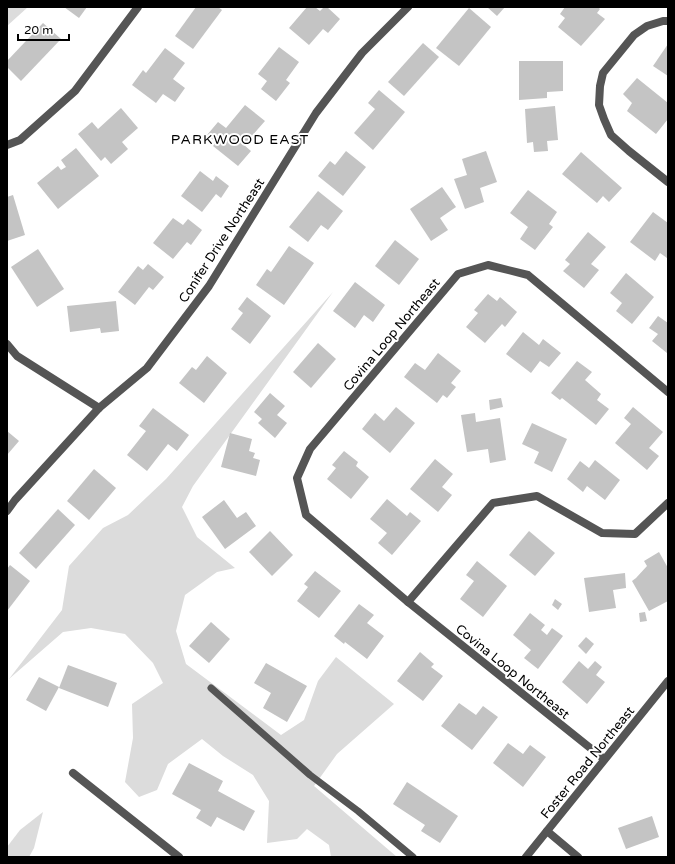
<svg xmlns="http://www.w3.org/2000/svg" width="675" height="864" viewBox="0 0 675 864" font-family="'Varela Round',sans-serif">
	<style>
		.green { fill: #dcdcdc }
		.building { fill: #c4c4c4 }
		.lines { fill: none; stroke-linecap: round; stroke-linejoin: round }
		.service { stroke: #555; stroke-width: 7 }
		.minor { stroke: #555; stroke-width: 8 }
		.tertiary { stroke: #555; stroke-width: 8 }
		.labels { text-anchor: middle; stroke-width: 4; stroke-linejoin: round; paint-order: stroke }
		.street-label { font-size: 13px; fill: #000; stroke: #fff }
		.neighbourhood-label { font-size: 14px; letter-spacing: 1px; fill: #000; stroke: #fff }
	</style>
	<rect width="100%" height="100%" fill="#fff"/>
	<g class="green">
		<path d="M7,7H28L7,26Z"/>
		<path d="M333,292L193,486L182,507L197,537L235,568L217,572L185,595L176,631L186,664L281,735L304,720L318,681L336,657L394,704L337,754L314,786L397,857H331L329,845L307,829L297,839L267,843L269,801L253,775L223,756L202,739L168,764L157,790L139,797L125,782L133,738L132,704L163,683L153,663L125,634L91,628L63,632L9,679L62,610L69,566L103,528L128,515L166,479Z"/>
		<path d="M43,812L34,848L29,857H7V847L20,830Z"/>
	</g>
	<g class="building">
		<path d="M64,7H87L79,18Z"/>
		<path d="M196,7H218L222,10L193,49L175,36Z"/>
		<path d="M307,7H315L320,11L324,7H327L340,19L328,33L323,29L309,45L289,28Z"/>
		<path d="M487,7H505L497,16Z"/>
		<path d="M565,7H598L600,9L597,13L605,19L581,46L558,27L565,18L560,14Z"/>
		<path d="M469,8L491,27L459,66L436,48Z"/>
		<path d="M43,23L61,39L21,81L7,67V61Z"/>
		<path d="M423,43L439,57L404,96L388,82Z"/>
		<path d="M668,44V76L653,66Z"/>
		<path d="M279,47L299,62L286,80L290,83L276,101L261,89L267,81L258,74Z"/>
		<path d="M165,48L185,63L173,79L185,88L175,102L163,94L156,103L132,85L143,70L146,73Z"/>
		<path d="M519,61H563V91L547,92V98L519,100Z"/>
		<path d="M637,78L668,103V119L656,134L627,111L632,103L623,94Z"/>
		<path d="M379,90L405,112L373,150L354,133L375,109L368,103Z"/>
		<path d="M245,105L265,121L244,145L251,151L238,166L213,146L216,142L207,135L218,122L226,128Z"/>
		<path d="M555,106L558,140L547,141L548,151L534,152L533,142L527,143L525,109Z"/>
		<path d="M121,108L138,128L122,142L128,149L111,164L105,157L101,161L78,134L92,122L98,129Z"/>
		<path d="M76,148L99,176L58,209L37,183L58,166L61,170L66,167L61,160Z"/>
		<path d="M346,151L366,167L343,196L318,176L330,161L335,165Z"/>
		<path d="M486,151L497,182L480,188L484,202L465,209L454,179L467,175L462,159Z"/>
		<path d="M581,152L622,188L609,202L603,196L597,203L562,174Z"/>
		<path d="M200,171L213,181L216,176L229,186L221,198L216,194L202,212L181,196Z"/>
		<path d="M442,187L456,207L440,218L448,230L431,241L410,209Z"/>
		<path d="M528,190L557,212L549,224L553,227L535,250L520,239L528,227L510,213Z"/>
		<path d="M318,191L343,211L328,230L321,225L308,242L289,227Z"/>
		<path d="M13,195L25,235L7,241V197Z"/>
		<path d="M653,212L668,223V257L667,258L660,253L655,261L630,242Z"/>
		<path d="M173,218L183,225L188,219L202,230L191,245L187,242L173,259L153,243Z"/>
		<path d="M588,232L606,247L591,264L599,270L584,288L563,271L570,264L565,260Z"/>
		<path d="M395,240L419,259L399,285L375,266Z"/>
		<path d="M289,246L314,263L284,305L256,285L267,269L271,272Z"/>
		<path d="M38,249L64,289L37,307L11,267Z"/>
		<path d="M148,264L164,277L153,290L149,287L135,305L118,292L138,266L143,270Z"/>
		<path d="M626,273L654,297L632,324L616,311L622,303L610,293Z"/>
		<path d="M355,282L385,305L373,322L364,315L355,328L333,311Z"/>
		<path d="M488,294L497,301L500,297L517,312L505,327L502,324L485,343L466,327L478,313L474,310Z"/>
		<path d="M247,297L271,316L250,344L231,329L243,313L238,309Z"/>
		<path d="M116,301L119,331L101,333L100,328L70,332L67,306Z"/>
		<path d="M658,316L668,323V352L667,353L652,341L658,334L649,328Z"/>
		<path d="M523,332L539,345L543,339L561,353L549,367L540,361L531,373L506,354Z"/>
		<path d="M318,343L336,359L311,388L293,372Z"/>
		<path d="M438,353L461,371L451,383L456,387L447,398L443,395L437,403L404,377L415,363L425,370Z"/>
		<path d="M207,356L227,373L204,403L179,383L192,367L196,370Z"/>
		<path d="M577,361L592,372L585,380L601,394L597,400L609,409L596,425L562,398L560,400L551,393Z"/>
		<path d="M270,393L285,406L277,415L287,423L275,438L258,423L262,419L254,412Z"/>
		<path d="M501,398L503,407L490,410L489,400Z"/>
		<path d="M396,407L415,423L390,453L362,429L375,413L384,421Z"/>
		<path d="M633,407L663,432L649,448L659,456L647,470L615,443L631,424L624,418Z"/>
		<path d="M153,408L189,435L177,451L168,444L147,471L127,455L146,431L139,426Z"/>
		<path d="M475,413L476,422L500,418L506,460L490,463L488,449L467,452L461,415Z"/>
		<path d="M532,423L567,439L552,472L534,463L539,452L522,444Z"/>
		<path d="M7,431L19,441L7,455Z"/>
		<path d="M230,433L252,439L249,451L255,453L253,458L260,460L256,476L221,467Z"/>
		<path d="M344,451L358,462L356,466L369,477L351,499L327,479L336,468L332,465Z"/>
		<path d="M435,459L453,474L442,487L452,495L438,512L410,489Z"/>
		<path d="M595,460L620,480L605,500L587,486L583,492L567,479L580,461L589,468Z"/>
		<path d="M94,469L116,488L89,520L67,501Z"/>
		<path d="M387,499L407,516L410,512L421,521L392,555L378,543L387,533L370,519Z"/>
		<path d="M224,500L237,518L246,512L256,526L225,549L202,517Z"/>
		<path d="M58,509L75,525L36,569L19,553Z"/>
		<path d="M270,531L293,555L272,576L249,552Z"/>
		<path d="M529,531L555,553L535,576L509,555Z"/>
		<path d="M659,552L668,568V601L649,611L632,581L636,578L647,566L644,561Z"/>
		<path d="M477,561L507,586L483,617L460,599L474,581L466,575Z"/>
		<path d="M10,565L30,581L7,611V569Z"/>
		<path d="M315,571L341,591L319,618L297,601L308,587L304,584Z"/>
		<path d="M625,573L626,588L613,590L616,608L589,612L584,578Z"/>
		<path d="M555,599L562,604L558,610L552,605Z"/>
		<path d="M359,604L374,615L367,623L384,636L367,659L345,642L344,644L334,636Z"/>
		<path d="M645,612L647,621L640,622L639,613Z"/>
		<path d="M530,613L545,625L541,630L547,635L552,628L563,636L538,669L524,658L531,650L513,635Z"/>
		<path d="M211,622L230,639L209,663L189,646Z"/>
		<path d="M586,637L594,644L586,654L578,646Z"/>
		<path d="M420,652L434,664L431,667L443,676L423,701L397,681Z"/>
		<path d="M579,661L588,669L595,661L602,667L596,675L605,682L587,704L562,682Z"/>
		<path d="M266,663L307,686L287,722L263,708L271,693L254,683Z"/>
		<path d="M68,665L117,683L108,707L59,688Z"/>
		<path d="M39,677L59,687L46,711L26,700Z"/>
		<path d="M459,703L476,715L483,706L498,717L472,750L441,726Z"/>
		<path d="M508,743L523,754L530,745L546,757L523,787L493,763Z"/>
		<path d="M189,763L223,781L218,791L255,811L244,831L217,817L211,827L196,818L201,810L172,794Z"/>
		<path d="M407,782L458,816L440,843L421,831L425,825L393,804Z"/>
		<path d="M652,816L659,837L626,849L618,828Z"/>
	</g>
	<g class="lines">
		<path class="service" d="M211,688L310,775L358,811L413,857"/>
		<g class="minor">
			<path d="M668,21H663L647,26L634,35L603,73L600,86L599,105L604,119L611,135L629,151L668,182"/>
			<path d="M7,145L20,140L75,91L138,7"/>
			<path d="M7,344L17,356L99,408"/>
			<path d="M7,511L15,500L99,408L147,368L209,286L316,113L362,53L408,7"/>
			<path d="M408,602L493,503L537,496L602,533L635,534L668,503"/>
			<path d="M604,759L408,602L306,515L297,478L310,449L458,274L488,265L528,275L668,392"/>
			<path d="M73,773L179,857"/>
			<path d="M547,831L578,857"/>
		</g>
		<path class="tertiary" d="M526,857L668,681"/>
	</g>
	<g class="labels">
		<g class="street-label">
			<text transform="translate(221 240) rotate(-57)" y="5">Conifer Drive Northeast</text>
			<text transform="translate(391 334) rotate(-50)" y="5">Covina Loop Northeast</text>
			<text transform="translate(513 671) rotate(39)" y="5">Covina Loop Northeast</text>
			<text transform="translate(587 762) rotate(-51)" y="5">Foster Road Northeast</text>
		</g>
		<g class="neighbourhood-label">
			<text x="240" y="144">PARKWOOD EAST</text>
		</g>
	</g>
	<rect width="675" height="864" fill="none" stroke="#000000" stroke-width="16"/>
	<path d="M18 34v6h51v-6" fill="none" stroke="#000000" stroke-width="2"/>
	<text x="24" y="34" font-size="12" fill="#000000" stroke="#ffffff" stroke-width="3" paint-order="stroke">20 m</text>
</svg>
